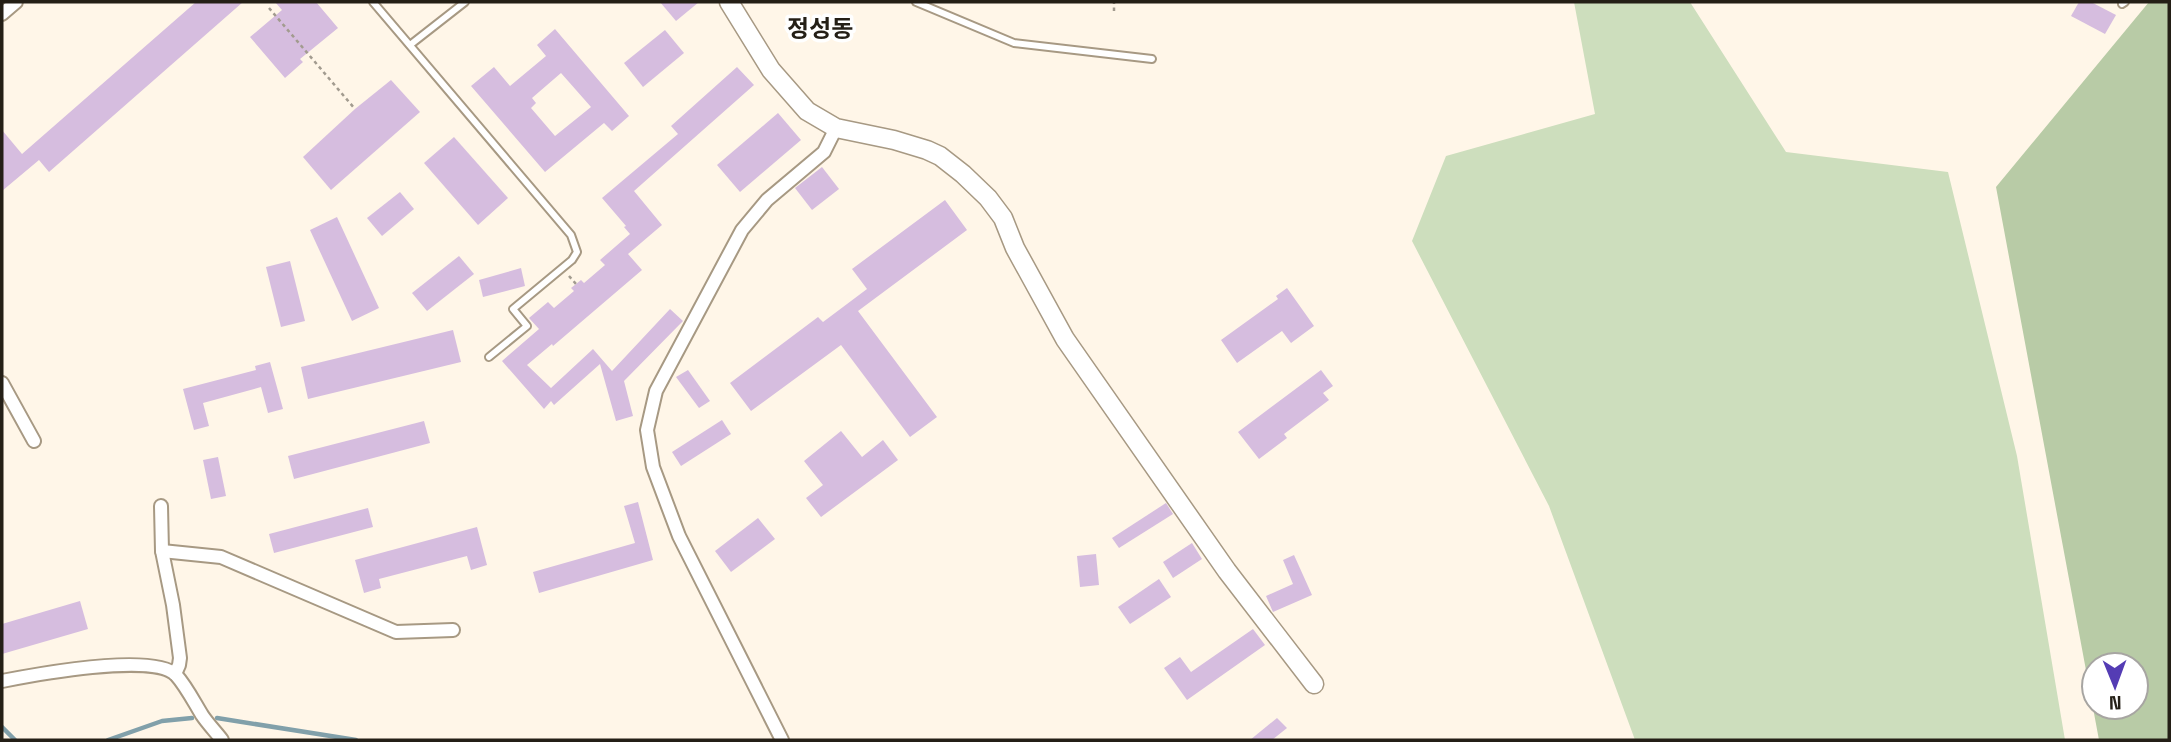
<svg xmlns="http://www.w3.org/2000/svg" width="2171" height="742" viewBox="0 0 2171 742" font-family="'Space Grotesk','Noto Sans KR',sans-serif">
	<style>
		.green { fill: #cddebd }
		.forest { fill: #b8cba6; fill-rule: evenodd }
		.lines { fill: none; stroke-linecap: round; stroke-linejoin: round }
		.stream { stroke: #81a0aa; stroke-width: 4.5 }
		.building { fill: #d6bddf; fill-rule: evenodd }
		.lane-casing { stroke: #a79983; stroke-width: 10 }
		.street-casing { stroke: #a79983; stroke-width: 16 }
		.secondary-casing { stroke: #a79983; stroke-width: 21 }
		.path { stroke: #a29b8f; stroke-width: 2.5; stroke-dasharray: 3.5 3.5; stroke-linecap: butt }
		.lane { stroke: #fff; stroke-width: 6 }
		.street { stroke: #fff; stroke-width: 12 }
		.secondary { stroke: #fff; stroke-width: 18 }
		.labels { text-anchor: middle; stroke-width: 7; stroke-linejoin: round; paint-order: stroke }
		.neighbourhood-label { font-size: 24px; font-weight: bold; fill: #241f16; stroke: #fff }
	</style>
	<rect width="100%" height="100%" fill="#fff6e8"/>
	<path class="green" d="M1574,2H1690L1786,152L1948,172L2017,456L2065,740H1635L1549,506L1412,241L1446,156L1595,114Z"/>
	<path class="forest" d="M2149,2H2169V740H2099L1996,187ZM2094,665H2136V707H2094Z"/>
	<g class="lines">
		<g class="stream">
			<path d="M217,718L356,740"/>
			<path d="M2,727L15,740"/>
			<path d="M108,740L162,721L192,718"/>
		</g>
	</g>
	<g class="building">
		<path d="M196,2H243L49,172L39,160L2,191V130L22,154Z"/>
		<path d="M275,2H316L338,28L300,59L303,62L285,78L250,37L282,10Z"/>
		<path d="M660,2H699L676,21Z"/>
		<path d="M2079,2H2091L2116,15L2105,34L2071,16Z"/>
		<path d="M555,29L629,116L612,131L604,123L545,172L471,86L494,67L510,86L546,56L537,45ZM561,73L591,107L555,136L531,108L536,103L532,98Z"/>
		<path d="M665,30L684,53L643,87L624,63Z"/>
		<path d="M737,67L754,85L634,191L662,225L628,254L642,270L553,346L552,344L527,365L551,388L593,349L612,371L670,309L683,321L624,381L633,416L616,421L600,364L554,405L551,401L544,409L502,361L539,329L529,318L548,302L554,308L574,291L571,288L581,280L584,283L605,265L600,260L630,234L624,227L626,226L602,198L678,134L671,126Z"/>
		<path d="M391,80L420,112L331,190L303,157L355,109Z"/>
		<path d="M778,113L801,140L740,192L717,165Z"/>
		<path d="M454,137L508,198L478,225L424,163Z"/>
		<path d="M822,167L839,189L812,210L795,188Z"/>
		<path d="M400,192L414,209L382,236L367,218Z"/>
		<path d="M945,200L967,230L858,311L937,417L910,437L841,345L751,411L730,383L818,317L823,322L867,289L852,269Z"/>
		<path d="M337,217L379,308L352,321L310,230Z"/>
		<path d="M459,256L474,274L427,311L412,293Z"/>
		<path d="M290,261L305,321L281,327L266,267Z"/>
		<path d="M521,268L525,286L483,297L479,280Z"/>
		<path d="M1287,288L1314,326L1291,343L1282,331L1237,363L1221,340L1278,299L1276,296Z"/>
		<path d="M453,330L461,362L308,399L301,367Z"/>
		<path d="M270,362L283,409L268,413L261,387L203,403L209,426L194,430L183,389L256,370L255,366Z"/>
		<path d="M688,370L710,401L699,408L676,377Z"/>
		<path d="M1321,370L1333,386L1323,393L1329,400L1284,434L1287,438L1259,459L1238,432Z"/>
		<path d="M722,420L731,434L681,466L672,452Z"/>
		<path d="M424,421L430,443L294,479L288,456Z"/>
		<path d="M841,431L862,457L883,440L898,460L821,517L806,498L823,485L804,461Z"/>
		<path d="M218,457L226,496L211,499L203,460Z"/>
		<path d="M638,502L653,560L539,593L533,572L635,543L624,506Z"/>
		<path d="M1166,503L1173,514L1119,548L1112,538Z"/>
		<path d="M368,508L373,527L274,553L269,534Z"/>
		<path d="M758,518L775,539L731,572L715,551Z"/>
		<path d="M477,527L487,565L471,570L467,556L379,579L381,588L364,593L355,560Z"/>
		<path d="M1192,543L1202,559L1173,578L1163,562Z"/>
		<path d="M1096,554L1099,585L1080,587L1077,556Z"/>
		<path d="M1294,555L1312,595L1273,612L1266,596L1293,584L1283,560Z"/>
		<path d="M1159,579L1171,597L1130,624L1118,607Z"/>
		<path d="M80,601L88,629L2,654V624Z"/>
		<path d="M1253,629L1265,645L1187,700L1164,668L1180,657L1191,672Z"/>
		<path d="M1277,718L1287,728L1272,740H1250Z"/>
	</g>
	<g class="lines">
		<g class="lane-casing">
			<g id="lane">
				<path d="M373,2L571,235L577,252L572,260L513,309L527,326L489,357"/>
				<path d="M916,2L1014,43L1152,59"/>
				<path d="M2122,4L2125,2"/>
				<path d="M410,45L465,2"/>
			</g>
		</g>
		<g class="street-casing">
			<g id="street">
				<path d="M2,14L16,2"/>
				<path d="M2,383L34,441"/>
				<path d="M161,506L162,551L173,605L180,658L179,665L175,674"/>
				<path d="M162,551L221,557L396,632L453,630"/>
				<path d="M2,681C33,675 153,652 176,675C186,686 194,702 202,715C208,724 216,732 222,740"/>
				<path d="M782,740L679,536L653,467L647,430L656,391L742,230L767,200L824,152L836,128"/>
			</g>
		</g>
		<g class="secondary-casing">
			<path id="secondary" d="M729,2L771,70L807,111L836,128L894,140L927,150L940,156L963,174L988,198L1003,218L1015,248L1065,339L1227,571L1314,684"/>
		</g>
		<g class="path">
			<path d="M269,8L355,109"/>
			<path d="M1114,11V2"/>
			<path d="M569,276L576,284"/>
		</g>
		<use href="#lane" class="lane"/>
		<use href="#street" class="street"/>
		<use href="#secondary" class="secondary"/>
	</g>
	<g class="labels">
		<g class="neighbourhood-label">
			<text x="820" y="37">정성동</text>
		</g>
	</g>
	<rect width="2171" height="742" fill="none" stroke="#241f16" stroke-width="7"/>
	<g transform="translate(2115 686) rotate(179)"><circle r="33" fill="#ffffff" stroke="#a7a5a2" stroke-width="2"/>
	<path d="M0-5L12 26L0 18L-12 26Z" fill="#543cb4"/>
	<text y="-10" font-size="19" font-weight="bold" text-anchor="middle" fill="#241f16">N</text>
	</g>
</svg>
